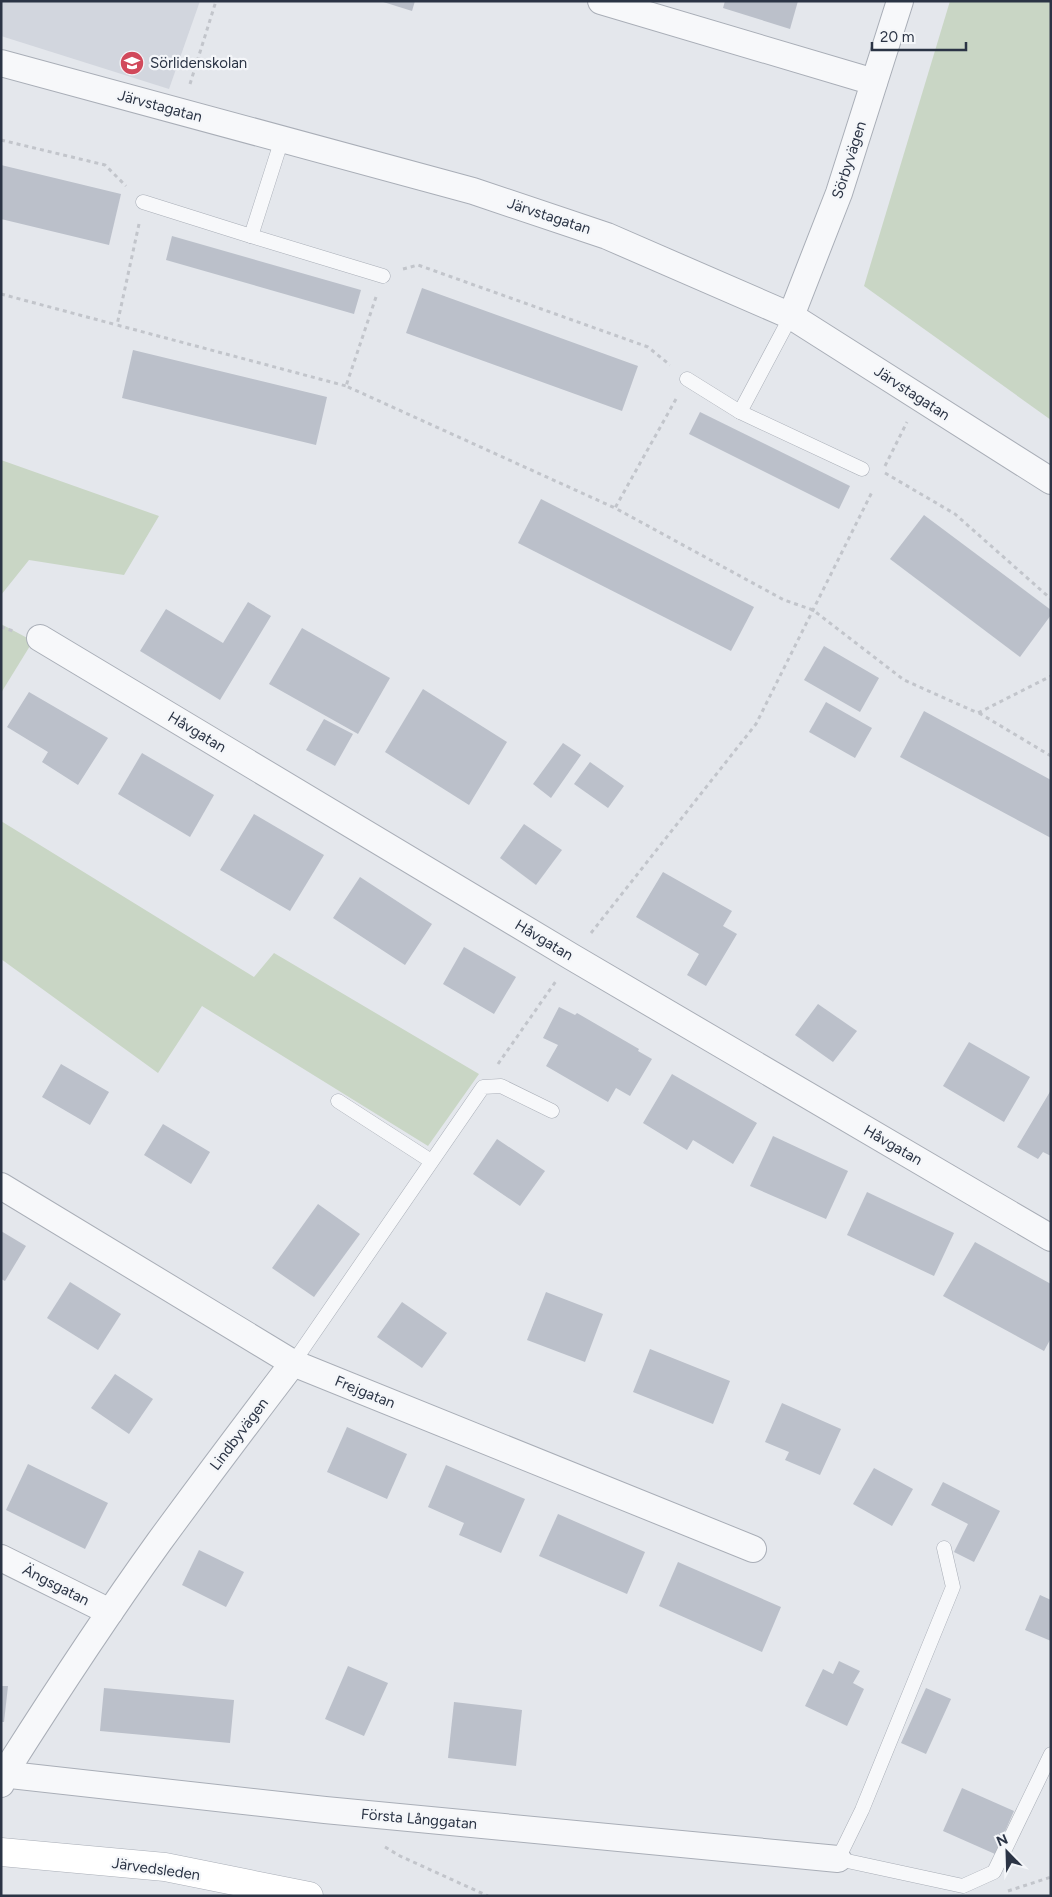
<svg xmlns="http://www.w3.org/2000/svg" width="1052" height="1897" viewBox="0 0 1052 1897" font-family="Figtree,sans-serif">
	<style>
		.built { fill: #d2d6de }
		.green { fill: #c9d6c5 }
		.building { fill: #bbc0ca }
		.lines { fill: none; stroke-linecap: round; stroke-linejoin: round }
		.service-casing { stroke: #a9aeb7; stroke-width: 15 }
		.minor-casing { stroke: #a9aeb7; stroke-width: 28 }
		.secondary-casing { stroke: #a9aeb7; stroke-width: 29 }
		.path { stroke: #c2c5cb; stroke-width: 3; stroke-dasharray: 4 4; stroke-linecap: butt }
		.service { stroke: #f7f8fa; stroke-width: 14 }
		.minor { stroke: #f7f8fa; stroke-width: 26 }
		.secondary { stroke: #fff; stroke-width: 28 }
		.labels { text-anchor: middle; stroke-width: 4.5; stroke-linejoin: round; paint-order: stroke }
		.poi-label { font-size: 15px; fill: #2b3445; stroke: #f4f6f9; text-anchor: start }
		.street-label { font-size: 15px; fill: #2b3445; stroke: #f4f6f9 }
	</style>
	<rect width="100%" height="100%" fill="#e4e7ec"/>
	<path class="built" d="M1,1H200L169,89L1,36Z"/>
	<g class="green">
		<path d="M950,1H1051V420L864,286Z"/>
		<path d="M1,460L159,516L124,575L29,560L1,595Z"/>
		<path d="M1,624L33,641L1,693Z"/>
		<path d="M1,821L254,977L274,953L479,1074L428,1146L202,1006L158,1073L1,959Z"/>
	</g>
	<g class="building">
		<path d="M380,1H415L412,11Z"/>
		<path d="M725,1H798L790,29L723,8Z"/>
		<path d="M1,165L121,194L109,245L1,219Z"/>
		<path d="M172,236L361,290L354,314L166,260Z"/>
		<path d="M422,288L638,366L622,411L406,333Z"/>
		<path d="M133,350L327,397L316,445L122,398Z"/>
		<path d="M700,412L850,486L839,509L689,434Z"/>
		<path d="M541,499L754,607L731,651L518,543Z"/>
		<path d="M924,515L1051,610V615L1020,657L890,559Z"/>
		<path d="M248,602L271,616L220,700L140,651L166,609L223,643Z"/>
		<path d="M302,628L390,678L358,734L269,684Z"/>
		<path d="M824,646L879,678L860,712L804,680Z"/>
		<path d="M423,689L507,742L469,805L385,752Z"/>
		<path d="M29,692L108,738L78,785L42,762L48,752L7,727Z"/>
		<path d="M826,702L872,728L855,758L809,732Z"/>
		<path d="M924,711L1051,780V838L900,757Z"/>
		<path d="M324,719L353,734L335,766L306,750Z"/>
		<path d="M563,743L581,755L551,798L533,784Z"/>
		<path d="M142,753L214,795L190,837L118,794Z"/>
		<path d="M590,762L624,786L608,808L574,784Z"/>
		<path d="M254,814L324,855L290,911L220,870Z"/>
		<path d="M524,824L562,850L536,885L500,858Z"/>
		<path d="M663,872L732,911L723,926L737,934L706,986L687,975L699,954L636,917Z"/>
		<path d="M360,877L432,924L405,965L333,918Z"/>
		<path d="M464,947L516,977L494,1014L443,984Z"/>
		<path d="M818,1004L857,1031L833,1062L795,1035Z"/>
		<path d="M559,1007L575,1015L577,1013L639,1049L638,1051L652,1059L630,1096L616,1088L608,1102L546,1066L558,1045L543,1038Z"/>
		<path d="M969,1042L1030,1077L1004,1122L943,1086Z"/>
		<path d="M61,1064L109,1092L90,1125L42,1097Z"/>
		<path d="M672,1074L757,1123L733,1164L693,1140L687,1150L643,1123Z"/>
		<path d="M1051,1090V1156L1043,1152L1038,1159L1017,1147Z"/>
		<path d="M163,1124L210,1152L191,1184L144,1155Z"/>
		<path d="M773,1136L848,1171L826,1219L750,1186Z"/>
		<path d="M497,1139L545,1171L520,1206L473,1174Z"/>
		<path d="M867,1192L954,1233L934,1276L847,1235Z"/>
		<path d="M318,1204L360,1234L314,1297L272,1268Z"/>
		<path d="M1,1231L26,1246L5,1281L1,1279Z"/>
		<path d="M975,1242L1051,1284V1338L1044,1351L943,1296Z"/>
		<path d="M70,1282L121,1314L98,1350L47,1318Z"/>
		<path d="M546,1292L603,1314L585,1362L527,1340Z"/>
		<path d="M402,1302L447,1333L422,1368L377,1337Z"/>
		<path d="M650,1349L730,1381L713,1424L633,1392Z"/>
		<path d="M115,1374L153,1399L129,1434L91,1408Z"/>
		<path d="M782,1403L841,1429L820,1475L785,1460L789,1452L765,1442Z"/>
		<path d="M347,1427L407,1454L387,1499L327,1472Z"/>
		<path d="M28,1464L108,1503L85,1549L6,1510Z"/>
		<path d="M446,1465L525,1499L501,1553L459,1535L464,1523L428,1507Z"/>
		<path d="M874,1468L913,1489L892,1526L853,1504Z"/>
		<path d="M943,1482L1000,1511L974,1562L954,1552L968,1524L931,1505Z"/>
		<path d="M558,1514L645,1552L627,1594L539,1556Z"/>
		<path d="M199,1550L244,1572L226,1607L182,1585Z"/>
		<path d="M678,1562L781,1607L762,1652L659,1606Z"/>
		<path d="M1040,1595L1051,1600V1641L1025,1630Z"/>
		<path d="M839,1661L860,1671L853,1683L864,1689L847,1726L805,1706L823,1669L833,1674Z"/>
		<path d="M348,1666L388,1683L364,1736L325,1719Z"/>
		<path d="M1,1686H8L4,1722H1Z"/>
		<path d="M104,1688L234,1700L230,1743L100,1731Z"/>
		<path d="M926,1688L951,1699L926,1754L901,1743Z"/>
		<path d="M454,1702L522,1710L516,1766L448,1758Z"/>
		<path d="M962,1788L1014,1811L995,1854L943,1831Z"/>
	</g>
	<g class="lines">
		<g class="service-casing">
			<g id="service">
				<path d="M143,202L251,236L282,139"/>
				<path d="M251,236L383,276"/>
				<path d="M687,379L740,412L791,316"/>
				<path d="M740,412L862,469"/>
				<path d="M338,1101L431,1161"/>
				<path d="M293,1363L483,1087L501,1086L552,1111"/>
				<path d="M944,1548L953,1587L862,1810L838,1859L963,1886L994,1872L1051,1754"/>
			</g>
		</g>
		<g class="minor-casing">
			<g id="minor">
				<path d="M601,1L874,82"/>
				<path d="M1,63L473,191L607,236L791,316L1051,481"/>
				<path d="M791,316L839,193L900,1"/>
				<path d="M40,638L572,957L1051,1238"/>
				<path d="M1,1186L293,1363L753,1549"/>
				<path d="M1,1558L110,1612"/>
				<path d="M1,1774L325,1810L838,1859"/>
				<path d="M1,1784L4,1774C54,1695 105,1617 159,1542C203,1482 248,1422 293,1363"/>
			</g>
		</g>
		<g class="secondary-casing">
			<path id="secondary" d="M1,1852L165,1867L309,1896"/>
		</g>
		<g class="path">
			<path d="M190,84L216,1"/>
			<path d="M1,140L105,165L126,186"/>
			<path d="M139,224L117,325L346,386"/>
			<path d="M403,269L418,265L648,347L670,365"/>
			<path d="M1,294L117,325"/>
			<path d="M376,297L346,386L615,508"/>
			<path d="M676,399L615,508L784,600L813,610L904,680L978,713L1051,676"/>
			<path d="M885,466L907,422"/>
			<path d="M885,473L955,514L1051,599"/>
			<path d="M1,627L13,631"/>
			<path d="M979,713L1051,756"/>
			<path d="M591,933L756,724L873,490"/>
			<path d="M498,1064L556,981"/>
			<path d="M385,1847L400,1856L488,1896"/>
			<path d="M1008,1891L1051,1877"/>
		</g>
		<use href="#service" class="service"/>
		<use href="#minor" class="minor"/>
		<use href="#secondary" class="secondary"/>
	</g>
	<defs>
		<g id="school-disc" transform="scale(1.25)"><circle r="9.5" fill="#d1495b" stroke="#f4f6f9"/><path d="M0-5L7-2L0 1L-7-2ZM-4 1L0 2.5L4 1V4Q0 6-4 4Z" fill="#fff"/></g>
	</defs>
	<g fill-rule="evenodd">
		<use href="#school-disc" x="132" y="63"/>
	</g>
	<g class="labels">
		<g class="poi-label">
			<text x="150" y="68">Sörlidenskolan</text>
		</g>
		<g class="street-label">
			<text transform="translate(160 106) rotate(15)" y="5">Järvstagatan</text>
			<text transform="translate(849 160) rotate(-72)" y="5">Sörbyvägen</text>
			<text transform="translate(549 216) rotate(18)" y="5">Järvstagatan</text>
			<text transform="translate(912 393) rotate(33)" y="5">Järvstagatan</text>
			<text transform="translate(197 732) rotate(31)" y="5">Håvgatan</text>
			<text transform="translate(544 940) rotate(31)" y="5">Håvgatan</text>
			<text transform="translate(893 1145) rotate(30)" y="5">Håvgatan</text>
			<text transform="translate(365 1392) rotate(22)" y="5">Frejgatan</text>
			<text transform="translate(239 1434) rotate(-53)" y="5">Lindbyvägen</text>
			<text transform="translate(56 1585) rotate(27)" y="5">Ängsgatan</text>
			<text transform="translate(419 1819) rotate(5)" y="5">Första Långgatan</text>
			<text transform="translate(156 1869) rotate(8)" y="5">Järvedsleden</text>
		</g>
	</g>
	<rect width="1052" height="1897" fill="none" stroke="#2b3445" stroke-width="5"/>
	<g transform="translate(1007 1852) rotate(337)" stroke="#f4f6f9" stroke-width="4" paint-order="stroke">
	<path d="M0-4L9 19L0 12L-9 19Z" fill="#2b3445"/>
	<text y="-8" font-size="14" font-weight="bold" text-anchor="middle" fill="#2b3445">N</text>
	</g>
	<path d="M872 42v8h94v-8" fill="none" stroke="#2b3445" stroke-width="2.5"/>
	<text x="880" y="42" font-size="15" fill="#2b3445" stroke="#f4f6f9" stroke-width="4" paint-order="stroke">20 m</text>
</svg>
